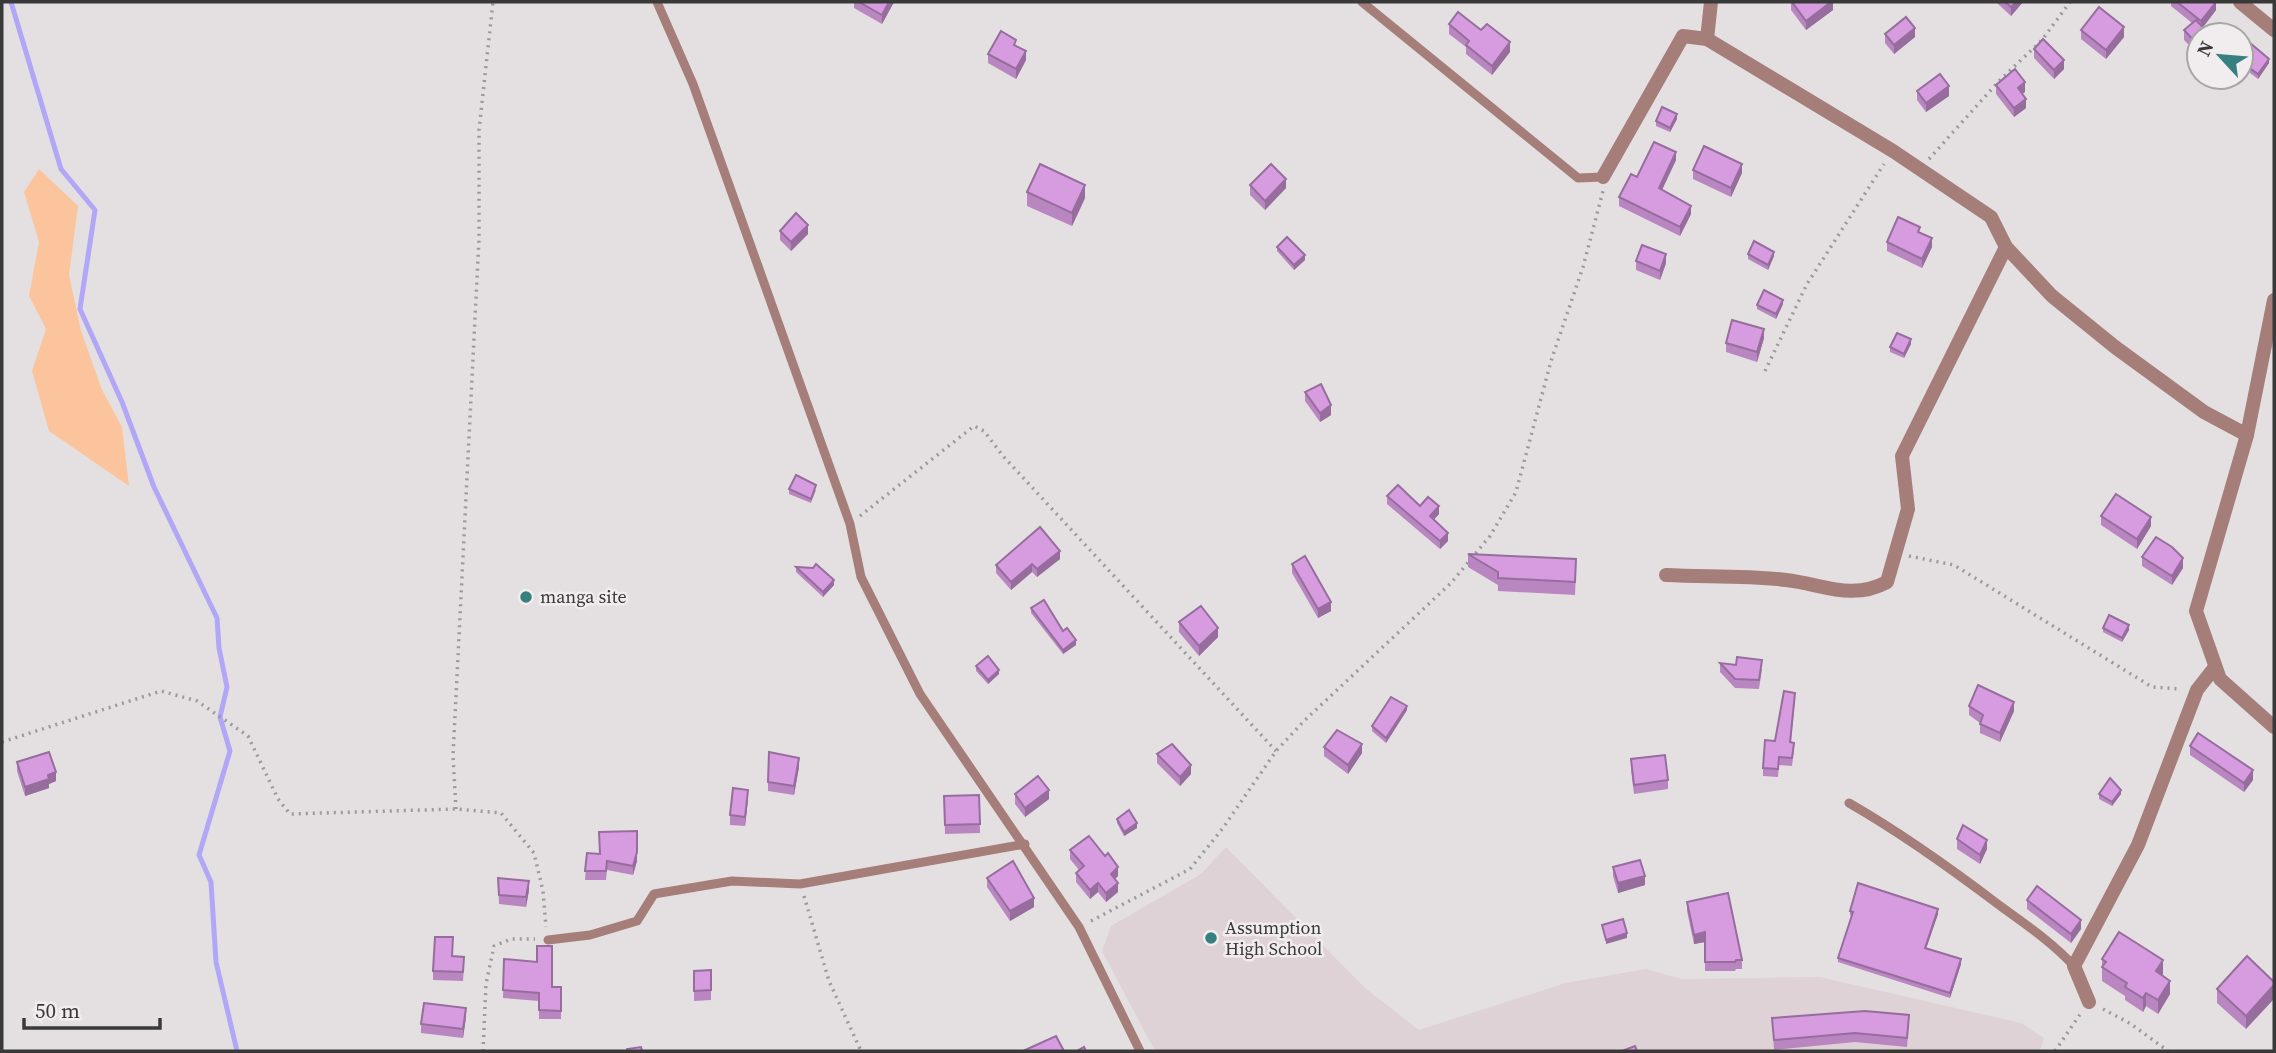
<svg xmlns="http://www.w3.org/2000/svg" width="2276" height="1053" viewBox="0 0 2276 1053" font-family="'Source Serif 4',serif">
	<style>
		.built { fill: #ded2d6 }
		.green { fill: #fbc49c }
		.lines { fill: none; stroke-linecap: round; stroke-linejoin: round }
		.stream { stroke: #b2a6f6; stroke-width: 5 }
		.path { stroke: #9c999a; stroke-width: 3.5; stroke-dasharray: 2 5; stroke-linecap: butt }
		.lane { stroke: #a67e79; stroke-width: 9 }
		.street { stroke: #a67e79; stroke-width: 14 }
		.wall { fill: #b986c1 }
		.shaded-wall { fill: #966d9d }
		.building { fill: #d79ce0; stroke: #966d9d; stroke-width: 2 }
		.poi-dot { fill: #38807f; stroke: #f1edee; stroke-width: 2.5 }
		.labels { text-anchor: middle; stroke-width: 5; stroke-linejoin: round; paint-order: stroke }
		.poi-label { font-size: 18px; fill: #3a3939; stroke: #f1edee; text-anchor: start }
	</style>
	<rect width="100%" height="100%" fill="#e4e0e1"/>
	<path class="built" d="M1226,847L1365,988L1419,1030L1565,983L1646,969L1682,979L1820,977L2021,1023L2044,1038L2040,1051H1155L1102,951L1111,926L1201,874Z"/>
	<path class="green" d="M39,169L78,206L69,275L81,331L102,390L122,427L129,486L49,431L32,371L46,329L29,296L39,242L24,192Z"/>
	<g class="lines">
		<path class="stream" d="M11,2L61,169L95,210L80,309L122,402L154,487L217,618L219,648L227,687L220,717L230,751L199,855L211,882L216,962L237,1051"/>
		<g class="path">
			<path d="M1929,159L1999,81L2042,40L2070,2"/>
			<path d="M1765,371L1807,284L1884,164"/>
			<path d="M860,516L974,426L984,431L1003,456L1276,751"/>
			<path d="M1909,556L1954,565L2152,687L2181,689"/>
			<path d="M2,742L161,691L197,701L248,736L278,799L290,814L456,809L501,813L534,853L543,891L546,927"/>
			<path d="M456,809L453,756L479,239V130L493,2"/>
			<path d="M804,896L829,981L861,1051"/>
			<path d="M1091,921L1190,869L1223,828L1276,751L1304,721L1451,583L1490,536L1516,492L1551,361L1583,267L1603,191"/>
			<path d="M2103,1009L2131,1024L2168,1051"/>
			<path d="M483,1051L486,984L494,946L511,939H535"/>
			<path d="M2055,1051L2081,1013"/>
		</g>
		<g class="lane">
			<path d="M657,2L693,84L850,524L861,577L920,694L1079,927L1140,1051"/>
			<path d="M1362,2L1578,178L1603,177"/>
			<path d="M1849,803C1903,834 1949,867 1999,905C2025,924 2052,942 2074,966"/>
			<path d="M548,940L590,935L637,921L654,894L732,881L800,884L1025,844"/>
		</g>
		<g class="street">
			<path d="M2240,2L2274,30"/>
			<path d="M1707,39L1711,2"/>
			<path d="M1603,177L1683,36L1707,39L1893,151L1991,217L2006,247L2052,296L2115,347L2204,412L2247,435"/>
			<path d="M2274,300L2247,435L2196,611L2220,679L2274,727"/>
			<path d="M1666,575C1705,577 1746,575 1786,580C1822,584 1852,601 1887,582L1908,509L1902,456L2006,247"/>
			<path d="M2089,1002L2074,966L2138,845L2197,690L2215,667"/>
		</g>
	</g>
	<g class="wall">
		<path d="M854,2H894L882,24L854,8Z"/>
		<path d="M1791,2H1833V10L1806,30L1791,10Z"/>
		<path d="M1996,2H2023L2011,16Z"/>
		<path d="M2171,2H2216V10L2203,27L2199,35V55L2184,40V30L2192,23L2171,6Z"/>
		<path d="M1449,24L1510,52L1492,75L1466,54V47L1449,34Z"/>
		<path d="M2081,30L2124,37L2106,59L2081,39Z"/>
		<path d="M1885,34L1915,37L1894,54L1885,43Z"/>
		<path d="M2241,35L2269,63L2258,79L2241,66Z"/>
		<path d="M1016,46L1026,60L1016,79L988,63V54Z"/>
		<path d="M2034,49L2064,69L2054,79L2034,58Z"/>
		<path d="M1996,85L2025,92L2022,94L2026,108L2014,117L1996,94Z"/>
		<path d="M1917,91L1949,96L1926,112L1917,100Z"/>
		<path d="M1677,119L1670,132L1656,126V121Z"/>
		<path d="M1676,160L1662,190L1691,214L1680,236L1619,206V197L1637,177Z"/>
		<path d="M1693,170L1742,173L1731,197L1693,179Z"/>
		<path d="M1250,185L1286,188L1265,210L1250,195Z"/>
		<path d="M1027,192L1085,198L1072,226L1027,206Z"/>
		<path d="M780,231L808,234L791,251L780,240Z"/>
		<path d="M1920,233L1932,247L1922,268L1887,251V242Z"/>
		<path d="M1277,247L1305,260L1294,270L1277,251Z"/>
		<path d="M1748,254L1774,256L1768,270L1748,259Z"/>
		<path d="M1636,261L1666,263L1660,280L1636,270Z"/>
		<path d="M1783,304L1776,319L1757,309V305Z"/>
		<path d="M1764,338L1757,362L1726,352V343Z"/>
		<path d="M1911,344L1904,358L1890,352V347Z"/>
		<path d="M1305,392L1331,415L1320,422L1305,401Z"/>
		<path d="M789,489L816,490L811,503L789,494Z"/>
		<path d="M1387,496L1420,506L1439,514L1434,519L1448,541L1440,549L1387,504Z"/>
		<path d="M2101,516L2151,526L2137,549L2101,525Z"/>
		<path d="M1468,554L1576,572L1575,595L1498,591V585L1468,567Z"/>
		<path d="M2142,557L2183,568L2172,585L2142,566Z"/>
		<path d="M1060,559L1037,577L1032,572L1011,590L996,573V565Z"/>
		<path d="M1292,564L1331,611L1318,618L1292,573Z"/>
		<path d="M796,567L834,585L823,597L796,572Z"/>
		<path d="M1031,608L1063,631L1076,645L1063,654L1031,613Z"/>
		<path d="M1179,622L1218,637L1199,656L1179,632Z"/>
		<path d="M2103,628L2129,630L2122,642L2103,632Z"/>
		<path d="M1720,663L1762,669L1759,689L1735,688L1720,672Z"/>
		<path d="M976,666L999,674L988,684L976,671Z"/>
		<path d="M1795,700L1791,742L1794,750L1792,766L1779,765L1778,777L1763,776V768Z"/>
		<path d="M1969,706L2014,711L2000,742L1980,733V723L1969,715Z"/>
		<path d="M1407,710L1386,743L1372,731V726Z"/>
		<path d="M2190,746L2253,780L2244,792L2190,755Z"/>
		<path d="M1324,747L1362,753L1348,774L1324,756Z"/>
		<path d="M1157,754L1191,774L1180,786L1157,763Z"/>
		<path d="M1631,759L1668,780V789L1634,794L1631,769Z"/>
		<path d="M17,762L56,781L49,784V788L25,796L17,771Z"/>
		<path d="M799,767L794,795L768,791V782Z"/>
		<path d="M1015,794L1049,799L1025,817L1015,804Z"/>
		<path d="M2099,794H2121L2112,806L2099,799Z"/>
		<path d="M979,795L980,833L945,834L944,796Z"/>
		<path d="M748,799L745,826L730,825V815Z"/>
		<path d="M1117,819L1137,828L1124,836L1117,823Z"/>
		<path d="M1957,839L1987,849L1980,864L1957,849Z"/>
		<path d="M1070,850L1118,876L1115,879L1118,892L1106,902L1098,892L1090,899L1076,882V873L1079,870L1070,859Z"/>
		<path d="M587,853L637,861L633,875L607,870L606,880H585Z"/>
		<path d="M1613,867L1645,885L1618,893L1613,876Z"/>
		<path d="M498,878L529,890L526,907L499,904Z"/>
		<path d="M987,878L1034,907L1010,921L987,887Z"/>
		<path d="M2027,900L2081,929L2071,943L2027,909Z"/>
		<path d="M1687,902L1742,960V969H1736L1735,971H1705V942L1694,944L1687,911Z"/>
		<path d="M1850,911L1938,914L1926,948L1961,964L1950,998L1838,962V958L1852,916L1850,915Z"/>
		<path d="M2247,956L2246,1029L2217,1003V989Z"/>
		<path d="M504,959L552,987H561V1019H539V1001L503,998Z"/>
		<path d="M2102,959L2163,974L2162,975L2170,994L2158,1014L2146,1006L2143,1012L2125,1000V996L2102,981Z"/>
		<path d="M464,966L463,981L433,980V971Z"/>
		<path d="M711,970V1000L694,1001V971Z"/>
		<path d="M466,1017L463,1038L421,1033V1024Z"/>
		<path d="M1772,1018L1909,1024L1907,1047L1855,1042L1774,1050Z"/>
	</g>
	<g class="shaded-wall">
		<path d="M889,2H894L882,24V15Z"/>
		<path d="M1831,2H1833V10L1806,30V21Z"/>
		<path d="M2016,2H2023L2011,16V7Z"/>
		<path d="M2216,2V10L2201,30V21Z"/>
		<path d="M2124,27V37L2106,59V50Z"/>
		<path d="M1915,28V37L1894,54V45Z"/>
		<path d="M1510,42V52L1492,75V66Z"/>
		<path d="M1026,51V60L1016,79V69Z"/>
		<path d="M2269,59V63L2258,79V74Z"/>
		<path d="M2064,60V69L2054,79V70Z"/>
		<path d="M2025,82V92L2018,97V88Z"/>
		<path d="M1949,86V96L1926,112V103Z"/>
		<path d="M2026,99V108L2014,117V108Z"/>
		<path d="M1677,114V119L1670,132V128Z"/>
		<path d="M1676,152V160L1659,196V188Z"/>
		<path d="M1742,164V173L1731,197V188Z"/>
		<path d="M1286,179V188L1265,210V201Z"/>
		<path d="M1085,185V198L1072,226V213Z"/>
		<path d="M1691,206V214L1680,236V227Z"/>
		<path d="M808,225V234L791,251V242Z"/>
		<path d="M1932,238V247L1922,268V259Z"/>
		<path d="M1774,252V256L1768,270V265Z"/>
		<path d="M1666,254V263L1660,280V271Z"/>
		<path d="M1305,255V260L1294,270V265Z"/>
		<path d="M1783,300V304L1776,319V314Z"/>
		<path d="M1764,329V338L1757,362V352Z"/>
		<path d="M1911,339V344L1904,358V354Z"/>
		<path d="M1331,405V415L1320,422V413Z"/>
		<path d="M1439,506V514L1430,524V516Z"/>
		<path d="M2151,517V526L2137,549V539Z"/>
		<path d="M1448,533V541L1440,549V541Z"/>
		<path d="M1060,551V559L1037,577V569Z"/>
		<path d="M2183,558V568L2172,585V576Z"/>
		<path d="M1032,564V572L1011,590V582Z"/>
		<path d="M834,580V585L823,597V592Z"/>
		<path d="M1331,602V611L1318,618V609Z"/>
		<path d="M2129,625V630L2122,642V638Z"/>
		<path d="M1218,628V637L1199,656V646Z"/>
		<path d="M1076,640V645L1063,654V650Z"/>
		<path d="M999,670V674L988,684V680Z"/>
		<path d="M2014,702V711L2000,742V733Z"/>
		<path d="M1407,706V710L1386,743V738Z"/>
		<path d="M1362,744V753L1348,774V765Z"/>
		<path d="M799,758V767L794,795V786Z"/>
		<path d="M1191,765V774L1180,786V777Z"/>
		<path d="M2253,770V780L2244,792V783Z"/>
		<path d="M56,772V781L49,784V788L25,796V787L48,775Z"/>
		<path d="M748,790V799L745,826V817Z"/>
		<path d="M1049,790V799L1025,817V808Z"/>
		<path d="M2121,790V794L2112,806V802Z"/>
		<path d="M1137,823V828L1124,836V832Z"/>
		<path d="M1987,840V849L1980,864V855Z"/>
		<path d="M637,852V861L633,875V866Z"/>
		<path d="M1118,867V876L1111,883V874Z"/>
		<path d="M1645,876V885L1618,893V883Z"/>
		<path d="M529,881V890L526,907V897Z"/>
		<path d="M1098,883V892L1090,899V890Z"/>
		<path d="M1118,883V892L1106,902V893Z"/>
		<path d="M1034,898V907L1010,921V911Z"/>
		<path d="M1938,909V914L1925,952V948Z"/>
		<path d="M2081,920V929L2071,943V934Z"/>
		<path d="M1705,932V942L1694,944V935Z"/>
		<path d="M1627,933V938L1606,944V940Z"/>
		<path d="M1961,959V964L1950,998V993Z"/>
		<path d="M2163,960V974L2156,985V971Z"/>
		<path d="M2170,981V994L2158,1014V1000Z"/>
		<path d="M2274,985V999L2246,1029V1016Z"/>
		<path d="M2146,993V1006L2143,1012V998Z"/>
		<path d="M466,1008V1017L463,1038V1029Z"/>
	</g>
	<g class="building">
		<path d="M859,2H889L882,15Z"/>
		<path d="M1792,2H1831L1806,21Z"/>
		<path d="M2005,2H2016L2011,7Z"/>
		<path d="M2177,2H2216L2201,21Z"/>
		<path d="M2099,7L2124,27L2106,50L2081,30Z"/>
		<path d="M1458,12L1481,30L1487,24L1510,42L1492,66L1466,45L1469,41L1449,24Z"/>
		<path d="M1906,17L1915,28L1894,45L1885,34Z"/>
		<path d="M2196,20L2210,35H2199V46L2184,30Z"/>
		<path d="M1001,31L1016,40L1014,45L1026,51L1016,69L988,54Z"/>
		<path d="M2237,32L2269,59L2258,74L2241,62V35H2234Z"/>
		<path d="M2043,39L2064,60L2054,70L2034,49Z"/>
		<path d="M2015,69L2025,82L2018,88L2026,99L2014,108L1996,85Z"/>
		<path d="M1940,74L1949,86L1926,103L1917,91Z"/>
		<path d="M1662,107L1677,114L1670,128L1656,121Z"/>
		<path d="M1654,142L1676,152L1659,188L1691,206L1680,227L1619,197L1631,174L1637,177Z"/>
		<path d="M1704,146L1742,164L1731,188L1693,170Z"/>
		<path d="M1040,164L1085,185L1072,213L1027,192Z"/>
		<path d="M1271,164L1286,179L1265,201L1250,185Z"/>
		<path d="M796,213L808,225L791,242L780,231Z"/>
		<path d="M1898,217L1920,227L1918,232L1932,238L1922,259L1887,242Z"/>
		<path d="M1287,237L1305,255L1294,265L1277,247Z"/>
		<path d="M1754,241L1774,252L1768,265L1748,254Z"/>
		<path d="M1642,245L1666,254L1660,271L1636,261Z"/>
		<path d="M1764,290L1783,300L1776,314L1757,305Z"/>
		<path d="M1732,320L1764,329L1757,352L1726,343Z"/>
		<path d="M1897,333L1911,339L1904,354L1890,347Z"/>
		<path d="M1321,384L1331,405L1320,413L1305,392Z"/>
		<path d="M796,475L816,485L811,499L789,489Z"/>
		<path d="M1398,485L1420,506L1428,497L1439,506L1430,516L1448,533L1440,541L1387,496Z"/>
		<path d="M2116,494L2151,517L2137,539L2101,516Z"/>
		<path d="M1040,527L1060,551L1037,569L1032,564L1011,582L996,565Z"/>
		<path d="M2156,537L2172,547L2183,558L2172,576L2142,557Z"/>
		<path d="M1468,554L1576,559L1575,582L1498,578V572Z"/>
		<path d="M1305,556L1331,602L1318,609L1292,564Z"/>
		<path d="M816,564L834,580L823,592L796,567L813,568Z"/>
		<path d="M1044,600L1063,631L1067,628L1076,640L1063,650L1031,608Z"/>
		<path d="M1201,606L1218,628L1199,646L1179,622Z"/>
		<path d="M2109,615L2129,625L2122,638L2103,628Z"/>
		<path d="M988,656L999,670L988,680L976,666Z"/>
		<path d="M1737,657L1762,660L1759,680L1735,679L1720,663L1736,665Z"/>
		<path d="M1978,685L2014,702L2000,733L1980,724L1983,715L1969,706Z"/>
		<path d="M1784,691L1795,693L1790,742L1794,743L1792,758L1779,757L1778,769L1763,768L1765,740L1775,741Z"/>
		<path d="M1391,697L1407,706L1386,738L1372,726Z"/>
		<path d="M1337,730L1362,744L1348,765L1324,747Z"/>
		<path d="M2198,733L2253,770L2244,783L2190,746Z"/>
		<path d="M1172,744L1191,765L1180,777L1157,754Z"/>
		<path d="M49,752L56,772L48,775L49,779L25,787L17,762Z"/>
		<path d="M769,752L799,758L794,786L768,782Z"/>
		<path d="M1665,755L1668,780L1634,785L1631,759Z"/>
		<path d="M1038,776L1049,790L1025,808L1015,794Z"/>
		<path d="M2110,778L2121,790L2112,802L2099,794Z"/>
		<path d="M733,788L748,790L745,817L730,815Z"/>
		<path d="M979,795L980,824L945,825L944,796Z"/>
		<path d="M1129,810L1137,823L1124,832L1117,819Z"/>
		<path d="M1963,825L1987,840L1980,855L1957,839Z"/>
		<path d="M637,831V852L633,866L607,861L606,871H585L587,853L600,854L599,832Z"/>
		<path d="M1089,836L1105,856L1108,853L1118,867L1111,874L1118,883L1106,893L1098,883L1090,890L1076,873L1084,866L1070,850Z"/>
		<path d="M1640,860L1645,876L1618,883L1613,867Z"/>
		<path d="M1013,861L1034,898L1010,911L987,878Z"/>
		<path d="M498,878L529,881L526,897L499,895Z"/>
		<path d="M1858,883L1938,909L1925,948L1961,959L1950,993L1838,958L1853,912L1850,911Z"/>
		<path d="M2037,886L2081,920L2071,934L2027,900Z"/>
		<path d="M1728,893L1742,960H1736L1735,962H1705V932L1694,935L1687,902Z"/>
		<path d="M1623,919L1627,933L1606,940L1602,925Z"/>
		<path d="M2119,932L2163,960L2156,971L2170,981L2158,1000L2146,993L2143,998L2125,987L2127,983L2102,967L2106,962L2102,959Z"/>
		<path d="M435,937H453L452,956L464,957L463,972L433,971Z"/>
		<path d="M537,946H552V987H561V1011L539,1010V993L503,990L504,959L537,962Z"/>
		<path d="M2247,956L2274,982V985L2246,1016L2217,989Z"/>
		<path d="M711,970V990L694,991V971Z"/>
		<path d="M424,1003L466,1008L463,1029L421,1024Z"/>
		<path d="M1865,1011L1909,1015L1907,1038L1855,1033L1774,1040L1772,1018Z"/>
		<path d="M1056,1036L1064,1051H1023Z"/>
		<path d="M1635,1046L1637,1051H1622Z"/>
		<path d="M641,1047L642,1051H627V1049Z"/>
		<path d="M1084,1047L1086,1051H1077Z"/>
	</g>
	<g class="poi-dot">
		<circle cx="526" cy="597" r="7"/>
		<circle cx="1211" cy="938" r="7"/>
	</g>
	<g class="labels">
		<g class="poi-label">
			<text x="540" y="603">manga site</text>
			<text x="1225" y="934">Assumption<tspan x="1225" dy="21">High School</tspan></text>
		</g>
	</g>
	<rect width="2276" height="1053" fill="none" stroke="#3a3939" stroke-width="7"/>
	<g transform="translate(2220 56) rotate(296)"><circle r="33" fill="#f1edee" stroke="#a8a5a6" stroke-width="2"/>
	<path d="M0-5L12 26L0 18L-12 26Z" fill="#38807f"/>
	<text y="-10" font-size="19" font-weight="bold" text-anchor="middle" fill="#3a3939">N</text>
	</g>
	<path d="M24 1018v10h136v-10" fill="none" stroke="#3a3939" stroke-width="3.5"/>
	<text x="35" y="1018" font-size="21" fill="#3a3939" stroke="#f1edee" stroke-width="5" paint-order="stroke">50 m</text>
</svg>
